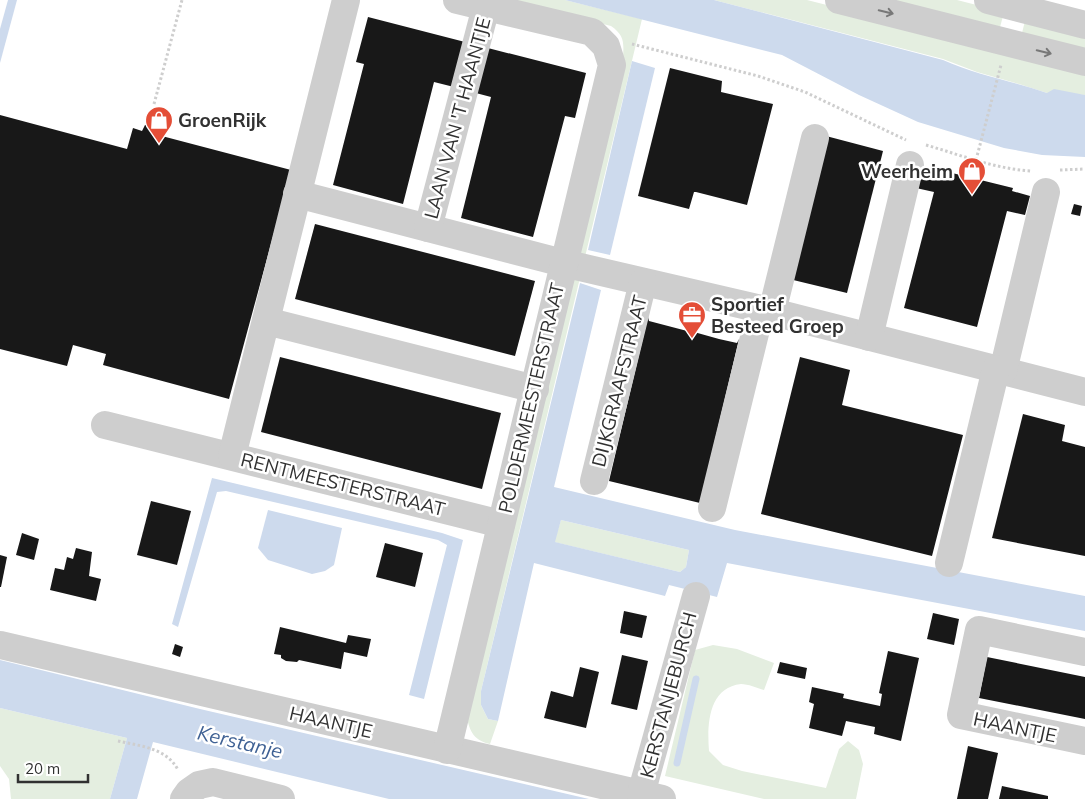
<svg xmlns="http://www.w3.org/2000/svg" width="1085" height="799" viewBox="0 0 1085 799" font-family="Mulish,sans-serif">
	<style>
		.green { fill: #e4eee0 }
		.water { fill: #cddaed; fill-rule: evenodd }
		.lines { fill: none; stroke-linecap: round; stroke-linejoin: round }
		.stream { stroke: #cddaed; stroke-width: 7 }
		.building { fill: #181818 }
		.path { stroke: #cecece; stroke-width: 3; stroke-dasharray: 2.5 2.5; stroke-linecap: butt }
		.minor { stroke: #cecece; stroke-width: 28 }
		.oneway { stroke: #787878 }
		.labels { text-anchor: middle; stroke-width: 5; stroke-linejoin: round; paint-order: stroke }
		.street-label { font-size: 19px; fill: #313131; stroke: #fff }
		.poi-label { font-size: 19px; font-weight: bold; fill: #313131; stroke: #fff; text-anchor: start }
		.water-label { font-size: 20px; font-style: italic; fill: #3f6194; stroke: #fff }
	</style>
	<rect width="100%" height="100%" fill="#fff"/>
	<g class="green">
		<path d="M508,0H565L642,19L481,691V705L488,719L498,721L490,744C472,740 469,729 466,713L623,57C624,42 624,35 611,26Z"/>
		<path d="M714,0H807L1085,70V95L1047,93L1019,84L977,72L943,59Z"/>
		<path d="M875,0H957L1004,12L999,31Z"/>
		<path d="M1026,17L1085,32V53L1021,37Z"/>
		<path d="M561,520L689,550L686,567L680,572L554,542Z"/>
		<path d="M713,645L737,649L774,663L764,690C757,688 748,684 741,684C708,688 707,725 709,751L723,765L742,771L826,788L839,749L848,741L859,750L863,764L856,799H764L665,776L695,650Z"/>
		<path d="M0,708L127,738L110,799H11L9,779L0,766Z"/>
	</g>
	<g class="water">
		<path d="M8,0H17L0,63V29Z"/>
		<path d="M565,0H714L943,60C976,75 1013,81 1047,93L1054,89L1085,95V157L1042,155L1004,148L918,122L859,95L782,55Z"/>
		<path d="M632,61L655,68L610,255L588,250Z"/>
		<path d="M580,283L601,290L554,487L735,530L1085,596V631L727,563L717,597L669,585L665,596L534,563L498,721L488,719L481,705V691ZM561,520L689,550L686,567L680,572L555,542Z"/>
		<path d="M212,478L442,533L463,540L424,699L409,695L447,545L438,540L226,491L217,492L178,627L172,624Z"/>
		<path d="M268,510L342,528L334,565L325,571L312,574L268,560L258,548Z"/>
		<path d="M0,660L200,709L589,799H389L153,742L137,799H110L127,738L0,708Z"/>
	</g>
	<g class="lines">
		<path class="stream" d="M677,763L696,679"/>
	</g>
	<g class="building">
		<path d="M368,17L465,42L454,87L434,82L403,204L333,185L364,64L356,62Z"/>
		<path d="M484,47L586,73L575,118L565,116L533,237L461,218L491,97L472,92Z"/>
		<path d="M670,68L722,81L721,92L773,104L747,205L696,192H694L689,209L638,196Z"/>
		<path d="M0,115L127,149L133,128L142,131L145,125L152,124L158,129V135L291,170L229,399L103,365L106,354L73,345L67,366L0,349Z"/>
		<path d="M826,136L883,151L847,293L789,279Z"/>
		<path d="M921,168L939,173L940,170L1013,188L1012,191L1030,196L1025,215L1007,211L977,327L904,308L934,192L916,188Z"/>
		<path d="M1074,204L1082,206L1080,216L1071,214Z"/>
		<path d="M315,224L535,281L515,356L295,299Z"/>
		<path d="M648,317L649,321L691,332L694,328V332L719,339L737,343L739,339L700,503L609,481Z"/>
		<path d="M280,357L501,413L482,489L261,432Z"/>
		<path d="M800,357L850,370L842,405L963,435L932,556L761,514Z"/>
		<path d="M1023,414L1065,425L1062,441L1085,447V556L992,538Z"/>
		<path d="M151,501L191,511L177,565L137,555Z"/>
		<path d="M22,533L39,539L34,560L16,555Z"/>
		<path d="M385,543L423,553L415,587L376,577Z"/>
		<path d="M76,548L92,552L89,576L101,579L96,601L50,590L55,568L64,570L67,557L73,559Z"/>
		<path d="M0,555L7,557L1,587H0Z"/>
		<path d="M624,611L647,616L642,638L620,633Z"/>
		<path d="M933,613L959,619L954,645L927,639Z"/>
		<path d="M280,627L346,643L348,635L371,639L367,657L344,652L341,669L299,660L297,662L286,661L281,658V655L274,654Z"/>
		<path d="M175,644L183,647L180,657L172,654Z"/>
		<path d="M888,651L919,658L901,741L874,734L875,727L846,721L842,736L809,728L814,704L809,702L812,687L844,694L843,698L880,706L882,694L879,693Z"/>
		<path d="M622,655L648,661L637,710L611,704Z"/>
		<path d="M987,657L1085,677V719L979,698Z"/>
		<path d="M780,662L807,668L805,679L777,673Z"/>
		<path d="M580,667L599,672L586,728L544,718L551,691L573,697Z"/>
		<path d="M968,746L998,753L988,799H957Z"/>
		<path d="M1002,786L1048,796V799H999Z"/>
	</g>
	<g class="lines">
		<g class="path">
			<path d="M632,44L758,76L805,92L906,140"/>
			<path d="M154,104L182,0"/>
			<path d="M926,145C961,155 995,169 1032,171"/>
			<path d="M976,160L1001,65"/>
			<path d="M1060,170L1085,169"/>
			<path d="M118,741C140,746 167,748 178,770"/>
		</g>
		<g class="minor">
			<path d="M839,0L1085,62"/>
			<path d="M988,0L1085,25"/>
			<path d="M297,194L563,263L761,309L1085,392"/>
			<path d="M428,228L486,7"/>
			<path d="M772,312L815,138"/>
			<path d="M266,321L535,389"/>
			<path d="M869,337L910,165"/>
			<path d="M1003,371L1046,192"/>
			<path d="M105,425L501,524"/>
			<path d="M232,456L346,0"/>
			<path d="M594,481L643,282"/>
			<path d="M712,508L761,309"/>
			<path d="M949,563L996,369"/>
			<path d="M0,645L662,799"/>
			<path d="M1085,652L979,630L961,715L1085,741"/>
			<path d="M447,750L612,65L606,46L592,32L457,0"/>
			<path d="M641,794L696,596"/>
			<path d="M184,799L189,792L199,785L213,782L281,799"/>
		</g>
	</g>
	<defs><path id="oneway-shaft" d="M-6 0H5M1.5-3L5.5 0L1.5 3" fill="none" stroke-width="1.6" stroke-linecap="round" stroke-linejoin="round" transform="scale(1.25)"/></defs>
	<g class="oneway">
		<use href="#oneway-shaft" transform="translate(886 12) rotate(14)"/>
		<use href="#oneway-shaft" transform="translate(1044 52) rotate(14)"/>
	</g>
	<defs>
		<g id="shop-pin" transform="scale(1.4375)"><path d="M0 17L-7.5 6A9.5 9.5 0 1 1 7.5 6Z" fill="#e44e37" stroke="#fff"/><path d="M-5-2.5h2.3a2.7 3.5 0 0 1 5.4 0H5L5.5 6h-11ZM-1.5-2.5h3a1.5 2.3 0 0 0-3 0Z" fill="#fff"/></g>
		<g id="office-pin" transform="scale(1.4375)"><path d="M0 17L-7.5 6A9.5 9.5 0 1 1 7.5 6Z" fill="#e44e37" stroke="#fff"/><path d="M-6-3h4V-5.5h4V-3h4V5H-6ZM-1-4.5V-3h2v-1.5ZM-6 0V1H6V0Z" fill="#fff"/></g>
	</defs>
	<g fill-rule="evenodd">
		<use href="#shop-pin" x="159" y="120"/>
		<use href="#shop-pin" x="972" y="171"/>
		<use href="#office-pin" x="692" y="315"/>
	</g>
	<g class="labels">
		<g class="street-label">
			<text transform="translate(457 118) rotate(-75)" y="7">LAAN VAN 'T HAANTJE</text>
			<text transform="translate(619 381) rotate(-76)" y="7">DIJKGRAAFSTRAAT</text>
			<text transform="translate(531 398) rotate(-77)" y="7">POLDERMEESTERSTRAAT</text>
			<text transform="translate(343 484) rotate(14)" y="7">RENTMEESTERSTRAAT</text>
			<text transform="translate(668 695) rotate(-75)" y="7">KERSTANJEBURCH</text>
			<text transform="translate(331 722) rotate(13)" y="7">HAANTJE</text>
			<text transform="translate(1015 727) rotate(12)" y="7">HAANTJE</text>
		</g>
		<g class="poi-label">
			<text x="178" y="127">GroenRijk</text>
			<text x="953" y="178" text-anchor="end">Weerheim</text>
			<text x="711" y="311">Sportief<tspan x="711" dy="22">Besteed Groep</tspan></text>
		</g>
		<g class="water-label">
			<text transform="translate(240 742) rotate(13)" y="7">Kerstanje</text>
		</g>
	</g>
	<path d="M18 774v8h70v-8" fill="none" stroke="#313131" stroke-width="2.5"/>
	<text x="25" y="774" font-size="15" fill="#313131" stroke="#ffffff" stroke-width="4" paint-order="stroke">20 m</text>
</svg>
